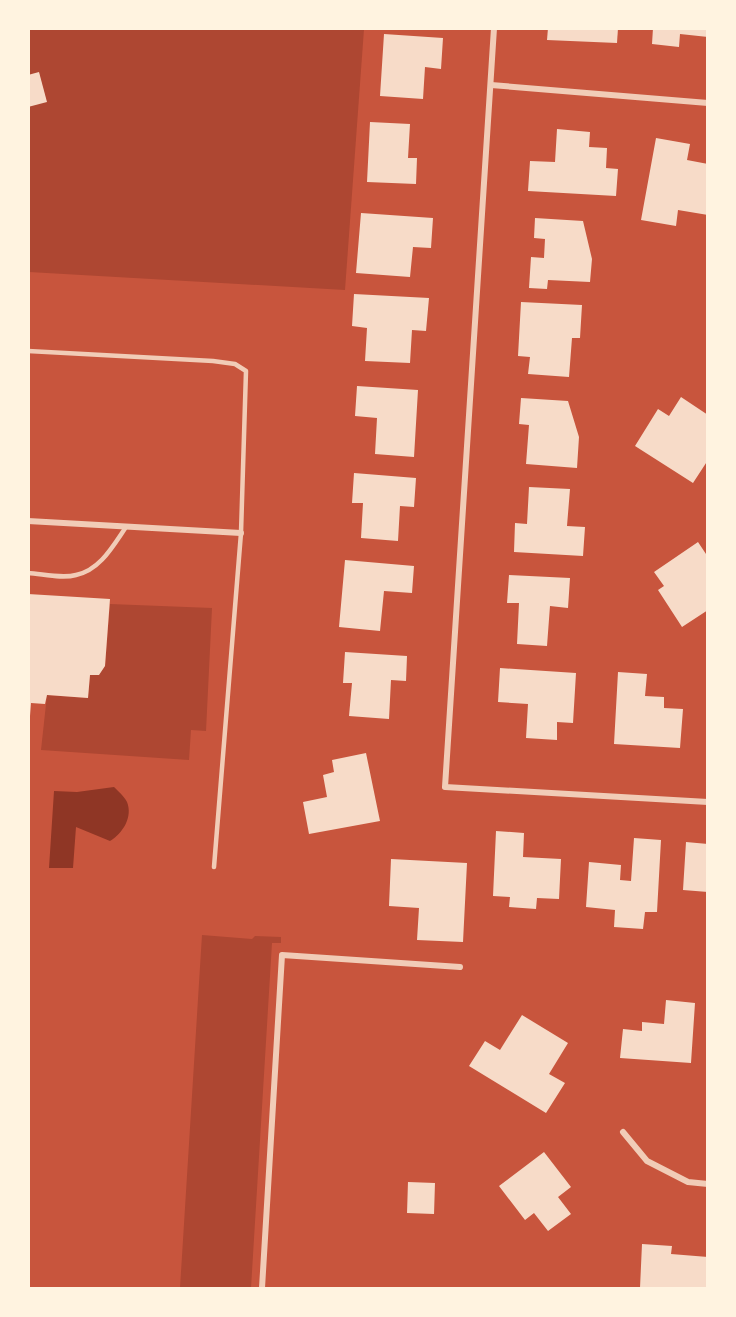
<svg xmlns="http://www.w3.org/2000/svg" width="736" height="1317" viewBox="0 0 736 1317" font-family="'Asap Condensed',sans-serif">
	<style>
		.green { fill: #ae4732 }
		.water { fill: #8f3625 }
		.building { fill: #f7dbc8 }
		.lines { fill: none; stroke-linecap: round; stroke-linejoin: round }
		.service { stroke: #f1ccb7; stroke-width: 4.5 }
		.minor { stroke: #f1ccb7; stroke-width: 6 }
	</style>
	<rect width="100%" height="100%" fill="#c8553d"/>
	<g class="green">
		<path d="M28,29H364L345,290L29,272Z"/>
		<path d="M110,604L212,608L206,731L191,730L189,760L41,750L47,695L88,698L90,675L99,674L105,666Z"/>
		<path d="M202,935L252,939L255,936L281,937V943H272L251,1288H180Z"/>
	</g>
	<path class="water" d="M114,787C118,791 124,796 127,802C133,817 123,833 110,841L76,827L73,868H49L54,791L77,792Z"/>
	<g class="building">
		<path d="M548,28H618L617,43L547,40Z"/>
		<path d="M653,28H708V37L680,34L679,47L652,44Z"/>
		<path d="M384,34L443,38L441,69L425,67L423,99L380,96Z"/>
		<path d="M39,72L47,102L28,107V75Z"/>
		<path d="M370,122L410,124L408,158H417L416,184L367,182Z"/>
		<path d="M557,129L590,132L589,147L607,148L606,168L618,169L616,196L528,191L530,161L555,162Z"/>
		<path d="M656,138L690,144L687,160L708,164V215L678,210L676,226L641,220Z"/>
		<path d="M361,213L433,218L431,248L413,247L410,277L356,273Z"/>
		<path d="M535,218L583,221L592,259L590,282L548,280L547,289L529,288L531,257L544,258L545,239L534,238Z"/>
		<path d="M354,294L429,298L426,331L412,330L410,363L365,361L367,328L352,326Z"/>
		<path d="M521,302L582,305L580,338H572L569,377L528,374L530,357L518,356Z"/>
		<path d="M357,386L418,390L414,457L375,454L377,418L355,416Z"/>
		<path d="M681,397L708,415V460L693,483L635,446L658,409L669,416Z"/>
		<path d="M521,398L568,401L579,437L577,468L526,464L529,425L519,424Z"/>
		<path d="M354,473L416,478L414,507L400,506L398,541L361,538L363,503H352Z"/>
		<path d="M529,487L570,489L567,526L585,527L583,556L514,552L515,523L527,524Z"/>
		<path d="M698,542L708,557V610L682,627L658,590L664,586L654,572Z"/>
		<path d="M345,560L414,566L412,593L384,591L380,631L339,627Z"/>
		<path d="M509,575L570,578L568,608L550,606L547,646L517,644L519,603H507Z"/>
		<path d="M28,594L110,599L105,666L99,675H90L88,698L47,695L45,704L31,703L30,716H28Z"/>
		<path d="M345,652L407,656L406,681L391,680L389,719L349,716L352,683H343Z"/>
		<path d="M500,668L576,673L573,723L557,722V740L526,738L528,704L498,702Z"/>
		<path d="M618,672L647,674L645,696L664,697V708L683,709L680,748L614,744Z"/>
		<path d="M366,753L380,821L309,834L303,802L327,797L323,775L334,772L332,760Z"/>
		<path d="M496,831L524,833L523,857L561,859L559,899L537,898L536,909L509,907L510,897L493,896Z"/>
		<path d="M634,838L661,840L657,912H645L643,929L614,927L615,910L586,907L589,862L621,865L620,880L631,881Z"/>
		<path d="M686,842L708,844V892L683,890Z"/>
		<path d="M391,859L467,863L463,942L417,940L419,908L389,906Z"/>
		<path d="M666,1000L695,1003L691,1063L620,1058L623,1029L642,1031V1022L664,1024Z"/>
		<path d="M522,1015L568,1043L549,1074L565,1083L546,1113L469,1066L485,1041L500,1050Z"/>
		<path d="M544,1152L571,1187L558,1197L571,1214L548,1231L534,1213L525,1220L499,1186Z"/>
		<path d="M408,1182L435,1183L434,1214L407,1213Z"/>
		<path d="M642,1244L672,1246L671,1254L708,1257V1288H640Z"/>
	</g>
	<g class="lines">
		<g class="service">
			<path d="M28,351L213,361L235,364L246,371L241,533L214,867"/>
			<path d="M28,573C43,574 62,579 76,575C100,570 113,546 126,527"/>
		</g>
		<g class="minor">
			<path d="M494,28L445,787L708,802"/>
			<path d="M491,85L708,103"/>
			<path d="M28,521L241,533"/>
			<path d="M623,1132L647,1161L688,1182L708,1184"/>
			<path d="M262,1288L282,955L460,967"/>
		</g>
	</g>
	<rect width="736" height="1317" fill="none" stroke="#fff3e0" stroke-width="60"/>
</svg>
